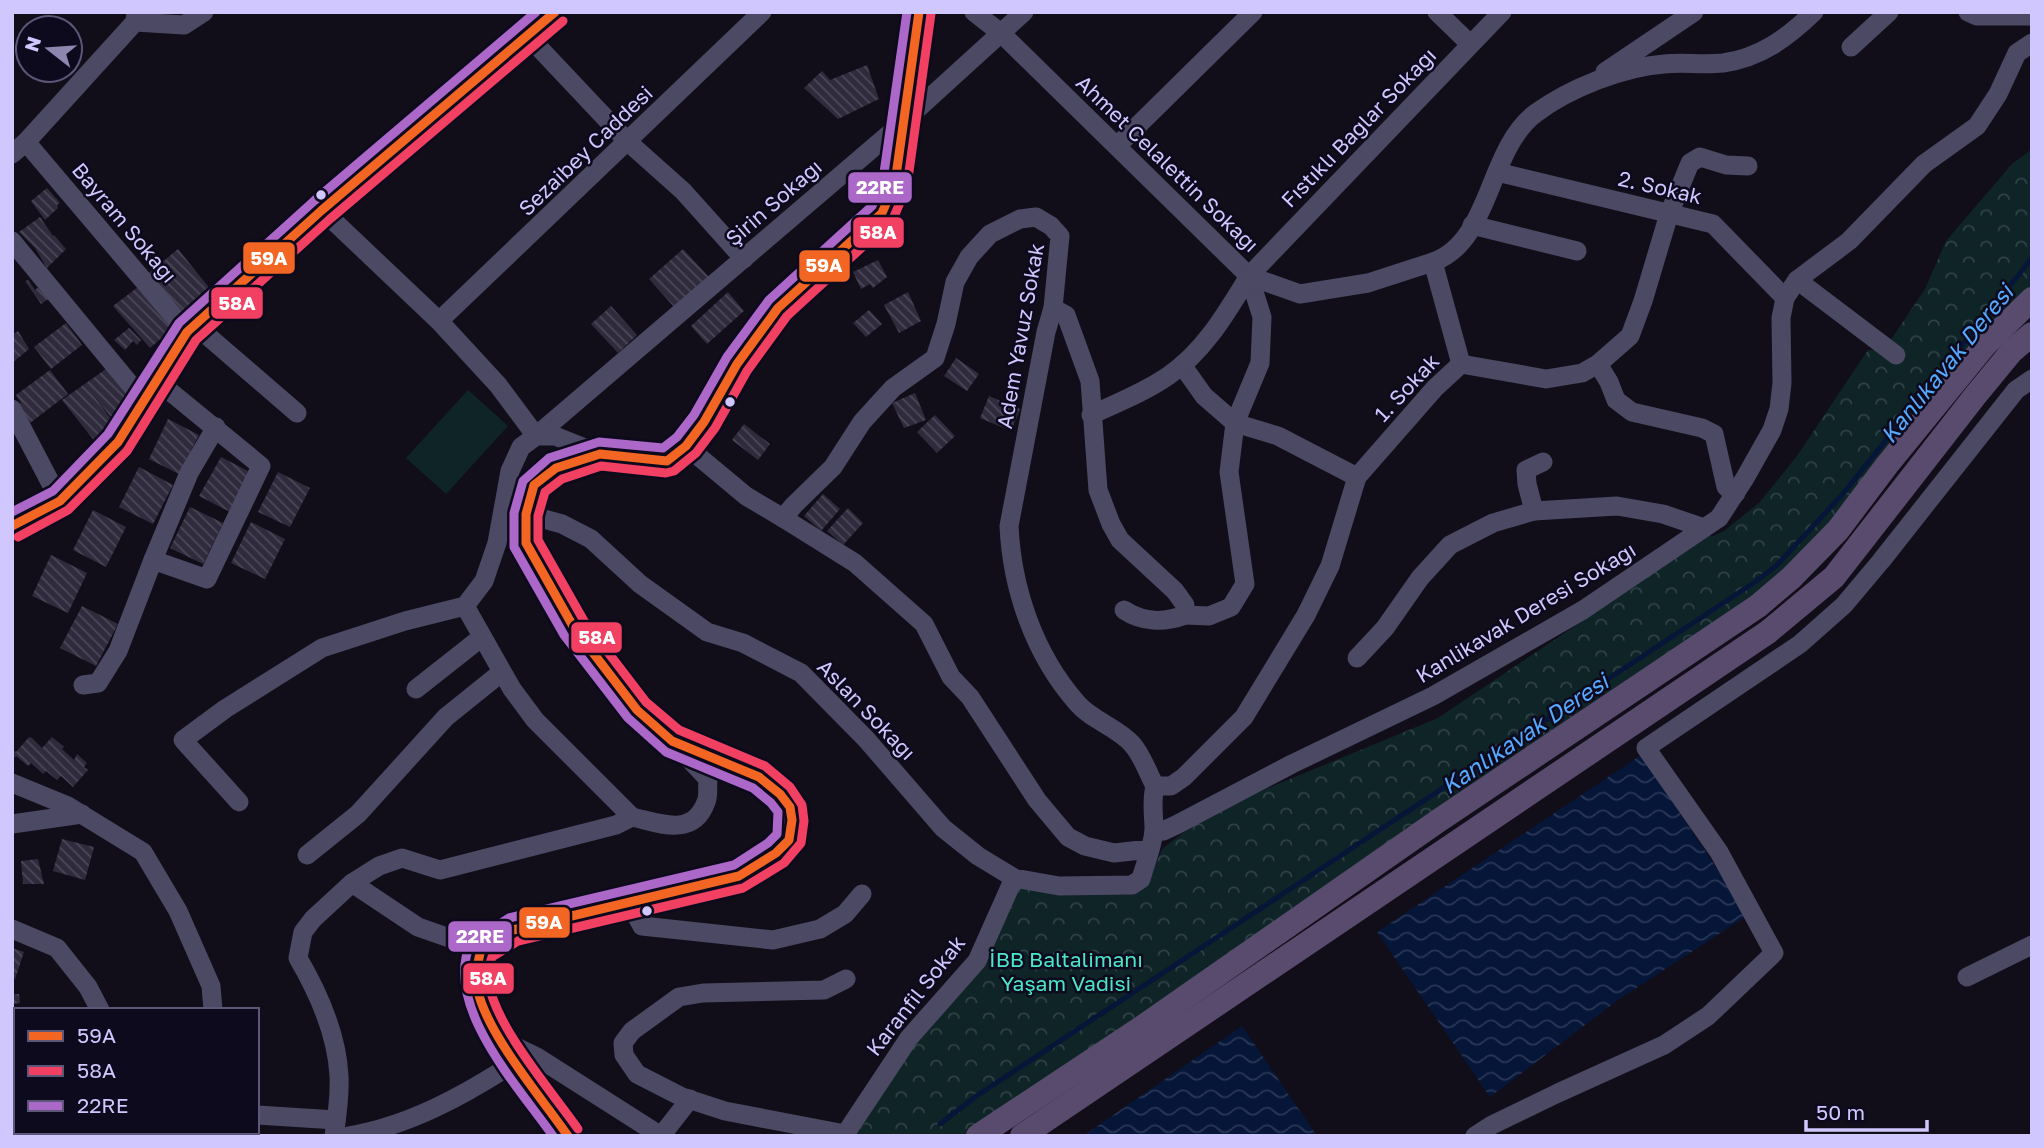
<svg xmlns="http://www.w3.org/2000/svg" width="2044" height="1148" viewBox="0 0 2044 1148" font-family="'Golos Text',sans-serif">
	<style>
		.green { fill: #0e2426 }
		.park { fill: url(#park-crowns) }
		.water { fill: url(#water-waves) }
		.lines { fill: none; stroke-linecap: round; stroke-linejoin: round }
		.stream { stroke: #061639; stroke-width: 5 }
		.building { fill: url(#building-back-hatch) }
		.minor { stroke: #4b4963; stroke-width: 19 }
		.major { stroke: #594b6d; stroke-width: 24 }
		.bus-1-casing { stroke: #0e0a1e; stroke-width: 14 }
		.bus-2-casing { stroke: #0e0a1e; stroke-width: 14 }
		.bus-3-casing { stroke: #0e0a1e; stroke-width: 14 }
		.bus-1 { stroke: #f26522; stroke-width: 9 }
		.bus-2 { stroke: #f24062; stroke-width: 9 }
		.bus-3 { stroke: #ac68c9; stroke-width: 9 }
		.bus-dot { fill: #d0c7ff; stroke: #0e0a1e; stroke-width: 2.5 }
		.labels { text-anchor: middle; stroke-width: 5; stroke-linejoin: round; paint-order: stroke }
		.street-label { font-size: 21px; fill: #d0c7ff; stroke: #0e0a1e }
		.park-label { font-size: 21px; fill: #4be6c6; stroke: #0e0a1e }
		.water-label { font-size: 23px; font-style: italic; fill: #55a9ff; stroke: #0e0a1e }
		.line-badge { stroke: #0e0a1e; stroke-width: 2.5 }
		.badge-label { font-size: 19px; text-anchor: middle; font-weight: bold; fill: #fff }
	</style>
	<defs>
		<pattern id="park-crowns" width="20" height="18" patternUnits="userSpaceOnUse" patternTransform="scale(1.75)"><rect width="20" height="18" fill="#0e2426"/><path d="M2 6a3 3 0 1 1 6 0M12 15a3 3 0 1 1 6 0" fill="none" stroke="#304247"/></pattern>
		<pattern id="water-waves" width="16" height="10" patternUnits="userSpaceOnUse" patternTransform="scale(1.75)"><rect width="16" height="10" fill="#061639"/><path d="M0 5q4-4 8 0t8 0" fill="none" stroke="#293657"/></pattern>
		<pattern id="building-back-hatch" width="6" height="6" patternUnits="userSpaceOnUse" patternTransform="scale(1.75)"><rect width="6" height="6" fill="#2f2b3d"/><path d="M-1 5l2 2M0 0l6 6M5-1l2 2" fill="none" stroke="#4c485a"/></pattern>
	</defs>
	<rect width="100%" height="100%" fill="#110e1a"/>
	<path class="green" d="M468,390L508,426L446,494L406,458Z"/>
	<path class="park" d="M2032,149V287L2009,308L1818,542L1766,591L966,1136H856L1017,885L1049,891L1146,887L1162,849L1210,812L1438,718L1584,620L1701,535L1713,536L1724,531L1759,503L1797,456L1868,350H1879L1888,344L1925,289L1946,241L2012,164Z"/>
	<g class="water">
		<path d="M1641,755L1748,915L1618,1000L1490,1097L1377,932Z"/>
		<path d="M1242,1026L1317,1136H1083Z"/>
	</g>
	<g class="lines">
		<path class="stream" d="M940,1124L975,1097L1755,582L1776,566L1842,495L2032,258"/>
	</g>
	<g class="building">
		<path d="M867,65L879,99L838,119L804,88L822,71L830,80Z"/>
		<path d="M47,188L60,203L57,205L58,208L45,220L31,201Z"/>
		<path d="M40,217L53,236L54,235L66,249L47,268L35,248L19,232Z"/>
		<path d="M178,249L211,290L184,317L148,274Z"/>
		<path d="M683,249L709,277L675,308L649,279Z"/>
		<path d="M878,260L887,277L873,288L870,284L861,289L853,272Z"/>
		<path d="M28,280L35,290L41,285L50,298L41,304L25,281Z"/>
		<path d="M138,287L172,329L150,348L113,306Z"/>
		<path d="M728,292L744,311L707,344L691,326Z"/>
		<path d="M908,292L921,321L899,333L884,305Z"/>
		<path d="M611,306L637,335L618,353L591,324Z"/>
		<path d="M869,310L882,324L866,337L853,323Z"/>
		<path d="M66,323L82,345L51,369L34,347Z"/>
		<path d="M129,328L141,340L137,345L133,341L125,350L114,340Z"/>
		<path d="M18,331L29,349L12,363V335Z"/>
		<path d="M956,358L979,374L967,391L944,376Z"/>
		<path d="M106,369L131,401L115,422L91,392L114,423L104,430L107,433L96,443L62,400Z"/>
		<path d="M50,370L68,394L30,423L19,405L21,403L16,395Z"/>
		<path d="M915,393L926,420L904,428L892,403Z"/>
		<path d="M989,396L1020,409L1011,431L980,418Z"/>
		<path d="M935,415L955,436L937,453L917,432Z"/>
		<path d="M168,419L199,435L179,474L149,459Z"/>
		<path d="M744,424L770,444L758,460L732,440Z"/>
		<path d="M221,457L250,472L230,512L199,496Z"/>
		<path d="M139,467L173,485L153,524L119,507Z"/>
		<path d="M278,472L310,488L290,527L258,512Z"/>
		<path d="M823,494L840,509L821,531L804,516Z"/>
		<path d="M190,507L223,523L203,564L170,548Z"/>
		<path d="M848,508L863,523L843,545L827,531Z"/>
		<path d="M93,510L126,527L106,567L73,550Z"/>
		<path d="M251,522L285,539L265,579L231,563Z"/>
		<path d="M51,555L87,573L68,613L32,596Z"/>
		<path d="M82,606L118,624L96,666L60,648Z"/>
		<path d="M29,737L32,738L42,748L52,737L64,747L62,749L74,760L77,754L87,763L84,767L88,770L73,787L61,776L57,780L46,771L43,774L31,763L28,766L16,756L12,760V749L16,752Z"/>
		<path d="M62,839L94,847L85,880L53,871Z"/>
		<path d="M38,859L44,884H23L21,861Z"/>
		<path d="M12,948L24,952L15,979L12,978Z"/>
		<path d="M12,994H19L20,1003L13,1004L16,1011V1029L12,1031Z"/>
	</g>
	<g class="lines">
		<g class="minor">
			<path d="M136,12L135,22L184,25L204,12"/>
			<path d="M974,12L1002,34L1249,276L1262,317L1260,363L1235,423L1229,472L1245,584L1231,607L1209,616L1185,615V605L1175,591L1120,540L1111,524L1098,490L1090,381L1066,315L1053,308"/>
			<path d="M1437,12L1470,44"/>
			<path d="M1968,12L1977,16H2032"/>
			<path d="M528,36L628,142L683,191L744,259"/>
			<path d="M1851,47L1889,12"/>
			<path d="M1605,72L1694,12"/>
			<path d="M26,142L187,332"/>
			<path d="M1117,146L1253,12"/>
			<path d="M12,154L26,142L135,22"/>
			<path d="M1497,172L1713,224L1785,298"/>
			<path d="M322,210L439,321L498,385L536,436L902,123L1024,12"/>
			<path d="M1472,225L1577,251"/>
			<path d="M12,241L143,400"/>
			<path d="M1433,262C1492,241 1487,149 1536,113C1570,88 1623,67 1664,64C1683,62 1703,65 1723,63C1760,58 1787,38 1814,12"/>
			<path d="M1249,276L1300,294L1368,283L1433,262L1461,364"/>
			<path d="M1797,280L1896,355"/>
			<path d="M439,321L762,12"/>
			<path d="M195,325L297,413"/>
			<path d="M1461,364L1546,379L1582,373L1598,364L1630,336L1643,301L1669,214L1690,163L1700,157L1726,165L1748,166"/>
			<path d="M1598,364L1609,382L1616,400L1632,412L1702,428L1714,434L1726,487L1736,493"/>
			<path d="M1182,365L1204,396L1235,423L1278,436L1357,477"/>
			<path d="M12,409L60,501"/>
			<path d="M1091,415C1117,403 1145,392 1168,376C1204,352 1227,312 1249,276L1502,12"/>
			<path d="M686,446L746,496L783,518"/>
			<path d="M1534,511L1527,484L1526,470L1543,462"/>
			<path d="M526,514L562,524L591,539L640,584L707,632L743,643L801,673L866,739L943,828L978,856L1014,878L1059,886L1132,885L1141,879C1145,864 1153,846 1154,830C1154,815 1151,802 1155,786C1148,773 1142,755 1132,744C1117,727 1091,720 1077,703C1034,654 1012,589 1009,526L1046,332L1053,308L1060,236L1051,226L1036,217L1020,219L990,234L969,257L955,282L946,324L935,358L893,388L862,422L833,467L794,505L783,518L855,563L924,624L951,677L970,697L1037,800L1068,837L1085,846L1114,853L1150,849"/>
			<path d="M12,526L60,501L118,442L187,332L322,210L555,12"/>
			<path d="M153,560L189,473L216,427"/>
			<path d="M1124,610C1142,622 1164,623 1185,615"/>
			<path d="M1357,658L1385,628L1420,578L1450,545L1493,523L1534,511L1617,506L1663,514L1704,528"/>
			<path d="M83,685L98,683L118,651L153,560L207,579L261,466L156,380"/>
			<path d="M416,689L482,637"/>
			<path d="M12,783L68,806L143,852L178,911L211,986L213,1010"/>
			<path d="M1155,786H1171L1184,777L1244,717L1306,615L1330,566L1357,477L1435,388L1461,364"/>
			<path d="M239,802L183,740L225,709L322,648L405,621L465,606L484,581L497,543L510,471L521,447L536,436H555L600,454"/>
			<path d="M632,817C659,823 693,838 706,802C709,796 707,786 708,779L678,747"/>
			<path d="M12,824L82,814"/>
			<path d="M1154,832L1163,831L1176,825L1292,764L1433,696L1583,610L1719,518L1745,478L1772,430L1779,409L1782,383L1781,318L1785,298L1797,280L1849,241L1924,164L1977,126L1998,94L2017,53L2032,43"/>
			<path d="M307,855L358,814L446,717L502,672"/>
			<path d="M352,883L418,927L481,949"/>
			<path d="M629,903L642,926L773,940L820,929L845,914L862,894"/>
			<path d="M12,929L57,948L88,987L100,1010"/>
			<path d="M1967,977L2032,945"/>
			<path d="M504,1041L537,1057L661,1136L690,1099"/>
			<path d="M12,1115L14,1136"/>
			<path d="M257,1115L336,1120"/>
			<path d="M845,1134L725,1111L682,1097L637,1074L624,1055L623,1043L632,1031L679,997L703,993L824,990L846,979"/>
			<path d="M119,1136V1132"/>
			<path d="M218,1136V1132"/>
			<path d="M334,1136C337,1117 340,1095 339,1076C337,1034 319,994 298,958L303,932L313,919L352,883L379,866L402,858L440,870L616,825L632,817L535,720L512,689L465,606"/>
			<path d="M348,1136C409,1126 465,1095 517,1061"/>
			<path d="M568,1136L493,1030L477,988L476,968L481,949L513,930L739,876L776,853L789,840L792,820L790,807L780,794L759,777L672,741L637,710L574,628L526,543V514L534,485L556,468L600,454L667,461L686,446L704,422L737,364L778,308L882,213L895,183L919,12"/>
			<path d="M844,1136L909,1038L977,961L1014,878"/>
			<path d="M1475,1136L1492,1125L1558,1093L1664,1045L1708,1016L1774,953L1719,852L1646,748L1800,644L1844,605L1881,561L2016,390L2032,379"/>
		</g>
		<g class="major">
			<path d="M978,1136L1141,1028L1438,821L1758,606L1791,578L1838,530L1887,465L1985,345L2032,299"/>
			<path d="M1022,1136L1768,632L1834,577L1975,396L2012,351L2032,334"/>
		</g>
		<g class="bus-1-casing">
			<g id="bus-1">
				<path d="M12,526L60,501L118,442L187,332L322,210L555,12"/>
				<path d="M568,1136C541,1097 485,1032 477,987C475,974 478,962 481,949L513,930L739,876L776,853L789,840L792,820L790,807L780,794L759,777L672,741L637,710L574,628L526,543V514L534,485L556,468L600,454L667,461L686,446L704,422L737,364L778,308L882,213L895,183L919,12"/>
			</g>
		</g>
		<g class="bus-2-casing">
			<g id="bus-2">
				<path d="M18,537L68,510L127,451L196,340L330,219L563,21"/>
				<path d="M578,1129C552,1092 496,1027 489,984C487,975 489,966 492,957L518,941L743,888L784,863L801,843L804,821L802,805L790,787L765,766L679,730L646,702L584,621L538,540V516L545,492L562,479L601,466L666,473L674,471L696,453L715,428L747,371L787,316L893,219L907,186L931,14"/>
			</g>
		</g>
		<g class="bus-3-casing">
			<g id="bus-3">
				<path d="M12,512L53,491L108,434L179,323L314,201L536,12"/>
				<path d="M553,1136C518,1086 442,1005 471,942L509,918L734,865L768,843L777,834L778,812L771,803L753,788L666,752L628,718L564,635L514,547V513L523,481L549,458L599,442L663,448L677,437L694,415L727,357L769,300L872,206L883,180L907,12"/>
			</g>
		</g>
		<use href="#bus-1" class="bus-1"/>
		<use href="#bus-2" class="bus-2"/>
		<use href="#bus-3" class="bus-3"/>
	</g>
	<g class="bus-dot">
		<circle cx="321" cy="195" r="6"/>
		<circle cx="730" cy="402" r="6"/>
		<circle cx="647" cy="911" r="6"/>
	</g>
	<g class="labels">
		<g class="street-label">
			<text transform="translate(1359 128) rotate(-46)" y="7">Fıstıklı Bağlar Sokağı</text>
			<text transform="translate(586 151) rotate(-44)" y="7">Sezaibey Caddesi</text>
			<text transform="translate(1167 164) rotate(44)" y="7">Ahmet Celalettin Sokağı</text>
			<text transform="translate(1660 188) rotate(13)" y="7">2. Sokak</text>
			<text transform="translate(774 203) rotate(-41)" y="7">Şirin Sokağı</text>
			<text transform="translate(124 223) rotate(50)" y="7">Bayram Sokağı</text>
			<text transform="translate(1021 336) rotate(-80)" y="7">Adem Yavuz Sokak</text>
			<text transform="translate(1407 388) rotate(-47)" y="7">1. Sokak</text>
			<text transform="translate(1526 613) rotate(-31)" y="7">Kanlikavak Deresi Sokağı</text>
			<text transform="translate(866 710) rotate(46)" y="7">Aslan Sokağı</text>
			<text transform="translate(916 996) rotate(-52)" y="7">Karanfil Sokak</text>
		</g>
		<g class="park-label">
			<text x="1066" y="967">İBB Baltalimanı<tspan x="1066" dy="24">Yaşam Vadisi</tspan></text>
		</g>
		<g class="water-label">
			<text transform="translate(1947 364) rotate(-51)" y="8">Kanlıkavak Deresi</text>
			<text transform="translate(1525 734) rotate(-34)" y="8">Kanlıkavak Deresi</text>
		</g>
	</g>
	<g class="line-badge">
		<rect x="847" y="171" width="66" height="33" rx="7" fill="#ac68c9"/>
		<rect x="852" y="216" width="53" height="33" rx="7" fill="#f24062"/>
		<rect x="242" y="241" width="54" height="34" rx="7" fill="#f26522"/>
		<rect x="798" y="249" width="53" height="34" rx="7" fill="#f26522"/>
		<rect x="210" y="286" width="54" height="34" rx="7" fill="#f24062"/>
		<rect x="570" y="621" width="53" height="33" rx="7" fill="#f24062"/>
		<rect x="518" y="906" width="53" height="33" rx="7" fill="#f26522"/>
		<rect x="447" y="920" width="66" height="33" rx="7" fill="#ac68c9"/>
		<rect x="462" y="962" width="53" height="33" rx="7" fill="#f24062"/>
	</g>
	<g class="badge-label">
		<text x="880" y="194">22RE</text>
		<text x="878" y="239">58A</text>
		<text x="269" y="265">59A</text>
		<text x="824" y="272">59A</text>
		<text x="237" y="310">58A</text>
		<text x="597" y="644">58A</text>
		<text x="544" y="929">59A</text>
		<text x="480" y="943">22RE</text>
		<text x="488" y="985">58A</text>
	</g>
	<rect width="2044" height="1148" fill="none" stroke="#d0c7ff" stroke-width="28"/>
	<rect x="14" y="1008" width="245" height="126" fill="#0e0a1e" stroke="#5c5678" stroke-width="2"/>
	<rect x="28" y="1031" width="35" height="10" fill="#f26522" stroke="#5c5678" stroke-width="2"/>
	<text x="77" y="1043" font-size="21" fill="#d0c7ff">59A</text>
	<rect x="28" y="1066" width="35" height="10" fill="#f24062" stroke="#5c5678" stroke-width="2"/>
	<text x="77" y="1078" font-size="21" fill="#d0c7ff">58A</text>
	<rect x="28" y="1101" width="35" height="10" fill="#ac68c9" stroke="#5c5678" stroke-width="2"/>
	<text x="77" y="1113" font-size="21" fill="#d0c7ff">22RE</text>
	<g transform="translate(49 49) rotate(287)"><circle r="33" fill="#0e0a1e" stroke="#5c5678" stroke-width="2"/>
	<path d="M0-5L12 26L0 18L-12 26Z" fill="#8d86af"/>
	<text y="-10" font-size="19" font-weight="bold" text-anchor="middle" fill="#d0c7ff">N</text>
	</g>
	<path d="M1806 1120v10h121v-10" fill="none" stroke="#d0c7ff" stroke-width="3.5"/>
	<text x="1816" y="1120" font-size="21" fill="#d0c7ff" stroke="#0e0a1e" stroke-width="5" paint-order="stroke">50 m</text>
</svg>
